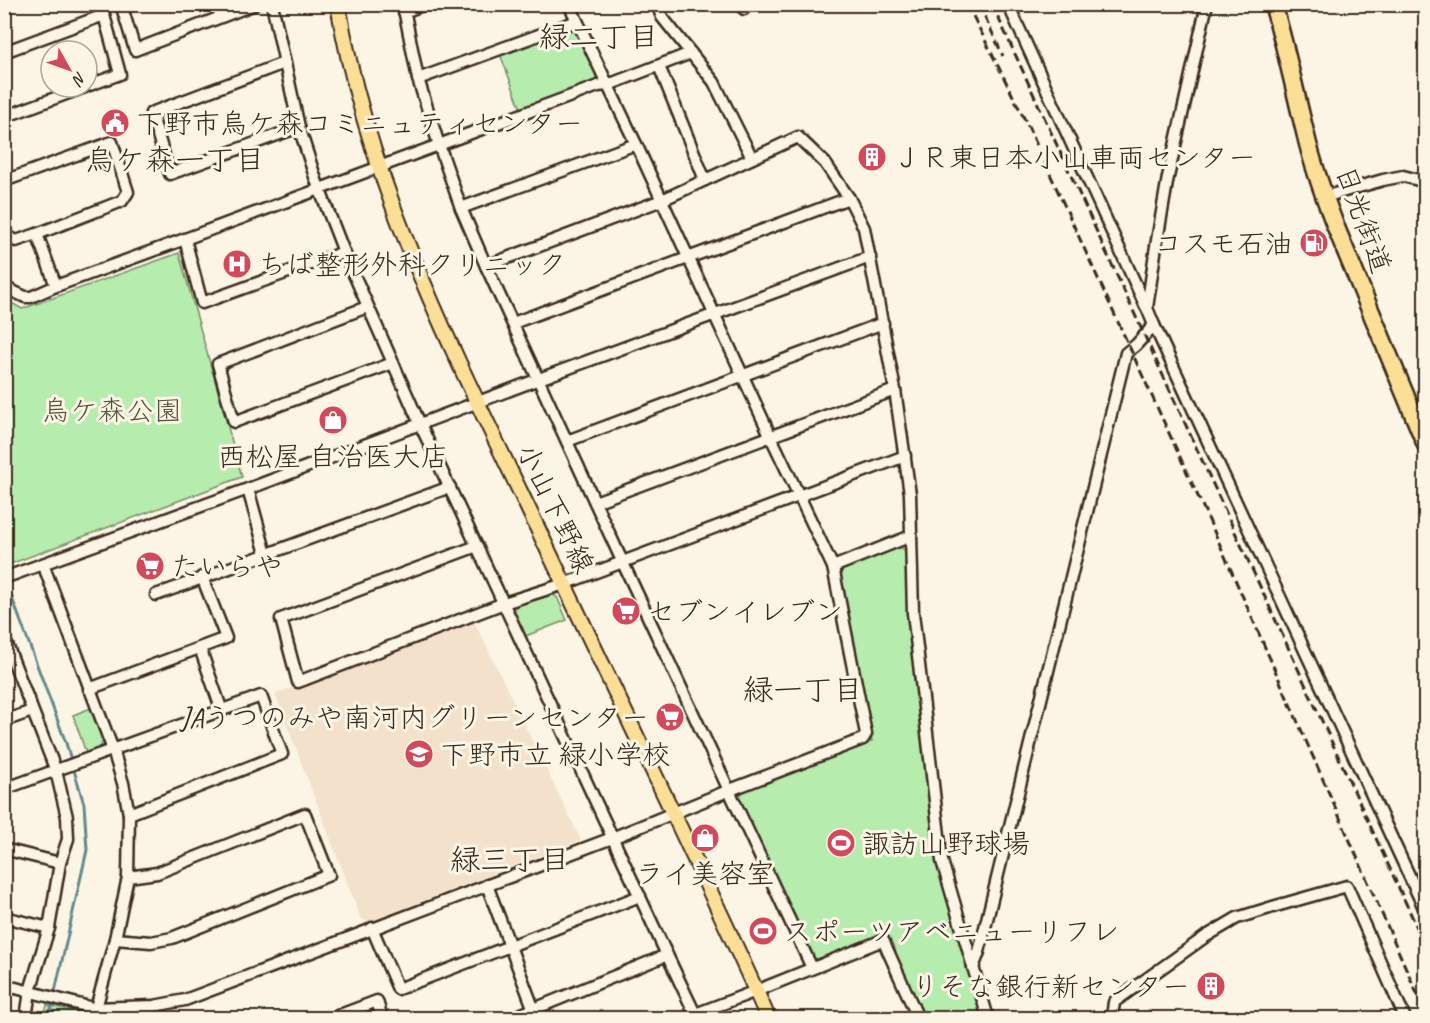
<svg xmlns="http://www.w3.org/2000/svg" width="1430" height="1023" viewBox="0 0 1430 1023" font-family="Caveat,'Klee One',sans-serif">
	<style>
		.built { fill: #f3e1cb }
		.green { fill: #b6ecae; stroke: #788b66; stroke-width: 1.5 }
		.lines { fill: none; stroke-linecap: round; stroke-linejoin: round }
		.stream { stroke: #61888f; stroke-width: 3 }
		.minor-casing { stroke: #3b2a1e; stroke-width: 15 }
		.major-casing { stroke: #3b2a1e; stroke-width: 18 }
		.highway-casing { stroke: #3b2a1e; stroke-width: 21 }
		.minor { stroke: #fcf5e5; stroke-width: 10 }
		.major { stroke: #fbdf96; stroke-width: 14 }
		.highway { stroke: #fbdf96; stroke-width: 16 }
		.rail { stroke: #3b2a1e; stroke-width: 3; stroke-dasharray: 9 4.5; stroke-linecap: butt }
		.labels { text-anchor: middle; stroke-width: 6; stroke-linejoin: round; paint-order: stroke }
		.poi-label { font-size: 28px; fill: #3b2a1e; stroke: #fcf5e5; text-anchor: start }
		.street-label { font-size: 28px; fill: #3b2a1e; stroke: #fcf5e5 }
		.park-label { font-size: 28px; fill: #54513b; stroke: #fcf5e5 }
		.neighbourhood-label { font-size: 30px; fill: #3b2a1e; stroke: #fcf5e5 }
	</style>
	<rect width="100%" height="100%" fill="#fcf5e5"/>
	<filter id="ink" filterUnits="userSpaceOnUse"><feTurbulence type="fractalNoise" baseFrequency=".0167" numOctaves="2"/><feDisplacementMap in="SourceGraphic" scale="12" xChannelSelector="R" yChannelSelector="G"/><feConvolveMatrix kernelMatrix="1 2 1 2 8 2 1 2 1" color-interpolation-filters="sRGB"/></filter>
	<g filter="url(#ink)">
		<path class="built" d="M474,621L581,840L368,922L361,919L275,694Z"/>
		<g class="green">
			<path d="M570,29L576,31L597,75L594,83L521,109L500,54Z"/>
			<path d="M179,253L242,477L5,566V299L22,309Z"/>
			<path d="M900,547L906,551L930,806L984,1018H925L885,934L819,960L812,957L739,799L742,792L872,741L840,575L844,568Z"/>
			<path d="M550,593L557,597L567,620L523,637L514,613L517,605Z"/>
			<path d="M91,708L103,741L100,748L86,753L73,715Z"/>
			<path d="M47,1005L91,1014L115,1013L117,1018H43Z"/>
		</g>
		<g class="lines">
			<path class="stream" d="M5,579L66,743L84,804L87,850L49,1018"/>
			<g class="minor-casing">
				<g id="minor">
					<path d="M121,4L135,50L255,4"/>
					<path d="M272,4L299,127L316,180L344,252L420,424L667,955L697,1018"/>
					<path d="M403,4L418,79L439,145L461,208L486,266L622,561L812,968"/>
					<path d="M657,4L662,17L714,82L752,158"/>
					<path d="M741,4L744,9"/>
					<path d="M1008,4L1146,307"/>
					<path d="M404,12L425,4"/>
					<path d="M4,52L104,15"/>
					<path d="M284,63L151,113L170,174L299,127"/>
					<path d="M659,66L705,180"/>
					<path d="M418,79L577,21"/>
					<path d="M87,86L120,74L101,4"/>
					<path d="M4,117L85,87"/>
					<path d="M4,181L112,142L128,192L122,201L37,234L16,241L4,234"/>
					<path d="M1324,197L1383,180L1403,176L1426,182"/>
					<path d="M461,208L636,144"/>
					<path d="M37,234L56,286"/>
					<path d="M185,239L202,303L344,252"/>
					<path d="M486,266L662,200L798,137L825,163L849,198L864,228L895,390L910,494L913,613L942,861L988,1018"/>
					<path d="M4,287L25,297H31L56,286L185,239L598,86L608,85L691,53"/>
					<path d="M367,307L218,364L234,422L393,363"/>
					<path d="M513,323L849,198"/>
					<path d="M1154,325L1426,912"/>
					<path d="M567,441L883,323"/>
					<path d="M248,489L266,554"/>
					<path d="M595,502L895,390"/>
					<path d="M477,546L281,619L298,682L504,603L564,584L905,456"/>
					<path d="M43,564L113,750L123,783L129,814L128,877L157,873L305,814L329,875L172,938L151,942L115,939L128,877"/>
					<path d="M833,567L911,536"/>
					<path d="M4,578L248,489L539,379L870,257"/>
					<path d="M156,595L450,487"/>
					<path d="M4,637L56,771L67,817L68,839L60,863L49,928L30,991L26,1018"/>
					<path d="M200,648L222,711"/>
					<path d="M89,689L226,638L202,577"/>
					<path d="M4,721L32,711"/>
					<path d="M4,789L261,696L282,754L129,814"/>
					<path d="M4,849L60,863"/>
					<path d="M487,885L537,1018"/>
					<path d="M4,917L49,928"/>
					<path d="M372,928L398,989L640,896"/>
					<path d="M973,968L979,952L1126,353L1136,345L1154,325L1147,308L1156,246L1168,177L1207,4"/>
					<path d="M4,985L93,1008L154,1006L185,1000L612,838L730,790L863,739L866,734L833,567L770,435L636,144L569,4"/>
					<path d="M96,1008L115,939"/>
					<path d="M332,1018L377,1001L382,1018"/>
					<path d="M512,1018L667,955"/>
					<path d="M685,1018L756,991L883,940L918,1018"/>
					<path d="M1112,1018L1114,1002L1205,937L1237,918L1276,906L1347,886L1405,1018"/>
				</g>
			</g>
			<g class="major-casing">
				<path id="major" d="M338,4C367,182 450,345 527,506C579,615 630,724 682,832C711,894 741,956 768,1018"/>
			</g>
			<g class="highway-casing">
				<path id="highway" d="M1273,4C1286,48 1295,92 1306,136C1313,166 1324,196 1335,225L1426,445"/>
			</g>
			<use href="#minor" class="minor"/>
			<use href="#major" class="major"/>
			<use href="#highway" class="highway"/>
			<g class="rail">
				<path d="M967,4L1028,126L1213,529L1426,1014"/>
				<path d="M979,4L1003,56"/>
				<path d="M992,4L1426,947"/>
			</g>
		</g>
	</g>
	<defs>
		<g id="civic-disc" transform="scale(1.5)"><circle r="9.5" fill="#d1495b" stroke="#fcf5e5"/><path d="M-.6-6.5H3V-4.5H.6V-3L4-1V1h2V6H-6V1h2V-1L-.6-3ZM-1.2 2.5V6h2.4V2.5Z" fill="#fff"/></g>
		<g id="building-disc" transform="scale(1.5)"><circle r="9.5" fill="#d1495b" stroke="#fcf5e5"/><path d="M-4-6H4V6H1V3H-1V6H-4ZM-2.5-4.3h1.7v1.8h-1.7ZM.8-4.3h1.7v1.8H.8ZM-2.5-1h1.7V.8h-1.7ZM.8-1h1.7V.8H.8Z" fill="#fff"/></g>
		<g id="fuel-disc" transform="scale(1.5)"><circle r="9.5" fill="#d1495b" stroke="#fcf5e5"/><path d="M-5.5-6h7V0h2V4h1.3V-2.5L3-4.5l.8-.8L6-3V5H2.5V1h-1V6h-7ZM-4.2-4.7v3.2H.2V-4.7Z" fill="#fff"/></g>
		<g id="hospital-disc" transform="scale(1.5)"><circle r="9.5" fill="#d1495b" stroke="#fcf5e5"/><path d="M-5-5h3v3.5h4V-5h3V5h-3V1.5h-4V5h-3Z" fill="#fff"/></g>
		<g id="shop-disc" transform="scale(1.5)"><circle r="9.5" fill="#d1495b" stroke="#fcf5e5"/><path d="M-5-2.5h2.3a2.7 3.5 0 0 1 5.4 0H5L5.5 6h-11ZM-1.5-2.5h3a1.5 2.3 0 0 0-3 0Z" fill="#fff"/></g>
		<g id="supermarket-disc" transform="scale(1.5)"><circle r="9.5" fill="#d1495b" stroke="#fcf5e5"/><path d="M-6-5.5h2.5l.6 2H6L4.5 2H-2.5L-4.4-4H-6ZM-1.5 3.2a1.3 1.3 0 1 0 .1 0ZM3 3.2a1.3 1.3 0 1 0 .1 0Z" fill="#fff"/></g>
		<g id="school-disc" transform="scale(1.5)"><circle r="9.5" fill="#d1495b" stroke="#fcf5e5"/><path d="M0-5L7-2L0 1L-7-2ZM-4 1L0 2.5L4 1V4Q0 6-4 4Z" fill="#fff"/></g>
		<g id="stadium-disc" transform="scale(1.5)"><circle r="9.5" fill="#d1495b" stroke="#fcf5e5"/><path d="M0-5a6.5 5 0 1 0 0 10a6.5 5 0 1 0 0-10ZM-3.5-1.8h7v3.6h-7Z" fill="#fff"/></g>
	</defs>
	<g fill-rule="evenodd">
		<use href="#civic-disc" x="115" y="123"/>
		<use href="#building-disc" x="872" y="157"/>
		<use href="#fuel-disc" x="1314" y="243"/>
		<use href="#hospital-disc" x="237" y="264"/>
		<use href="#shop-disc" x="333" y="420"/>
		<use href="#supermarket-disc" x="150" y="566"/>
		<use href="#supermarket-disc" x="626" y="611"/>
		<use href="#supermarket-disc" x="670" y="717"/>
		<use href="#school-disc" x="419" y="754"/>
		<use href="#shop-disc" x="705" y="838"/>
		<use href="#stadium-disc" x="841" y="843"/>
		<use href="#stadium-disc" x="763" y="931"/>
		<use href="#building-disc" x="1211" y="986"/>
	</g>
	<g class="labels">
		<g class="poi-label">
			<text x="136" y="133">下野市烏ケ森コミニュティセンター</text>
			<text x="893" y="167">ＪＲ東日本小山車両センター</text>
			<text x="1293" y="253" text-anchor="end">コスモ石油</text>
			<text x="258" y="274">ちば整形外科クリニック</text>
			<text x="333" y="466" text-anchor="middle">西松屋 自治医大店</text>
			<text x="171" y="576">たいらや</text>
			<text x="647" y="621">セブンイレブン</text>
			<text x="649" y="727" text-anchor="end">JAうつのみや南河内グリーンセンター</text>
			<text x="440" y="764">下野市立 緑小学校</text>
			<text x="862" y="853">諏訪山野球場</text>
			<text x="705" y="883" text-anchor="middle">ライ美容室</text>
			<text x="784" y="941">スポーツアベニューリフレ</text>
			<text x="1190" y="996" text-anchor="end">りそな銀行新センター</text>
		</g>
		<g class="street-label">
			<text transform="translate(1364 219) rotate(70)" y="10">日光街道</text>
			<text transform="translate(556 508) rotate(64)" y="10">小山下野線</text>
		</g>
		<g class="park-label">
			<text x="112" y="420">烏ケ森公園</text>
		</g>
		<g class="neighbourhood-label">
			<text x="599" y="47">緑二丁目</text>
			<text x="175" y="170">烏ケ森一丁目</text>
			<text x="803" y="700">緑一丁目</text>
			<text x="510" y="870">緑三丁目</text>
		</g>
	</g>
	<rect width="1430" height="1023" fill="none" stroke="#fcf5e5" stroke-width="24"/>
	<rect x="12" y="12" width="1406" height="999" fill="none" stroke="#3b2a1e" stroke-width="2" filter="url(#ink)"/>
	<g transform="translate(69 69) rotate(130)"><circle r="28" fill="#fcf5e5" stroke="#afa495" stroke-width="1.5"/>
	<path d="M0-4.5L10 22L0 15L-10 22Z" fill="#d1495b"/>
	<text y="-9" font-size="16" font-weight="bold" text-anchor="middle" fill="#3b2a1e">N</text>
	</g>
</svg>
